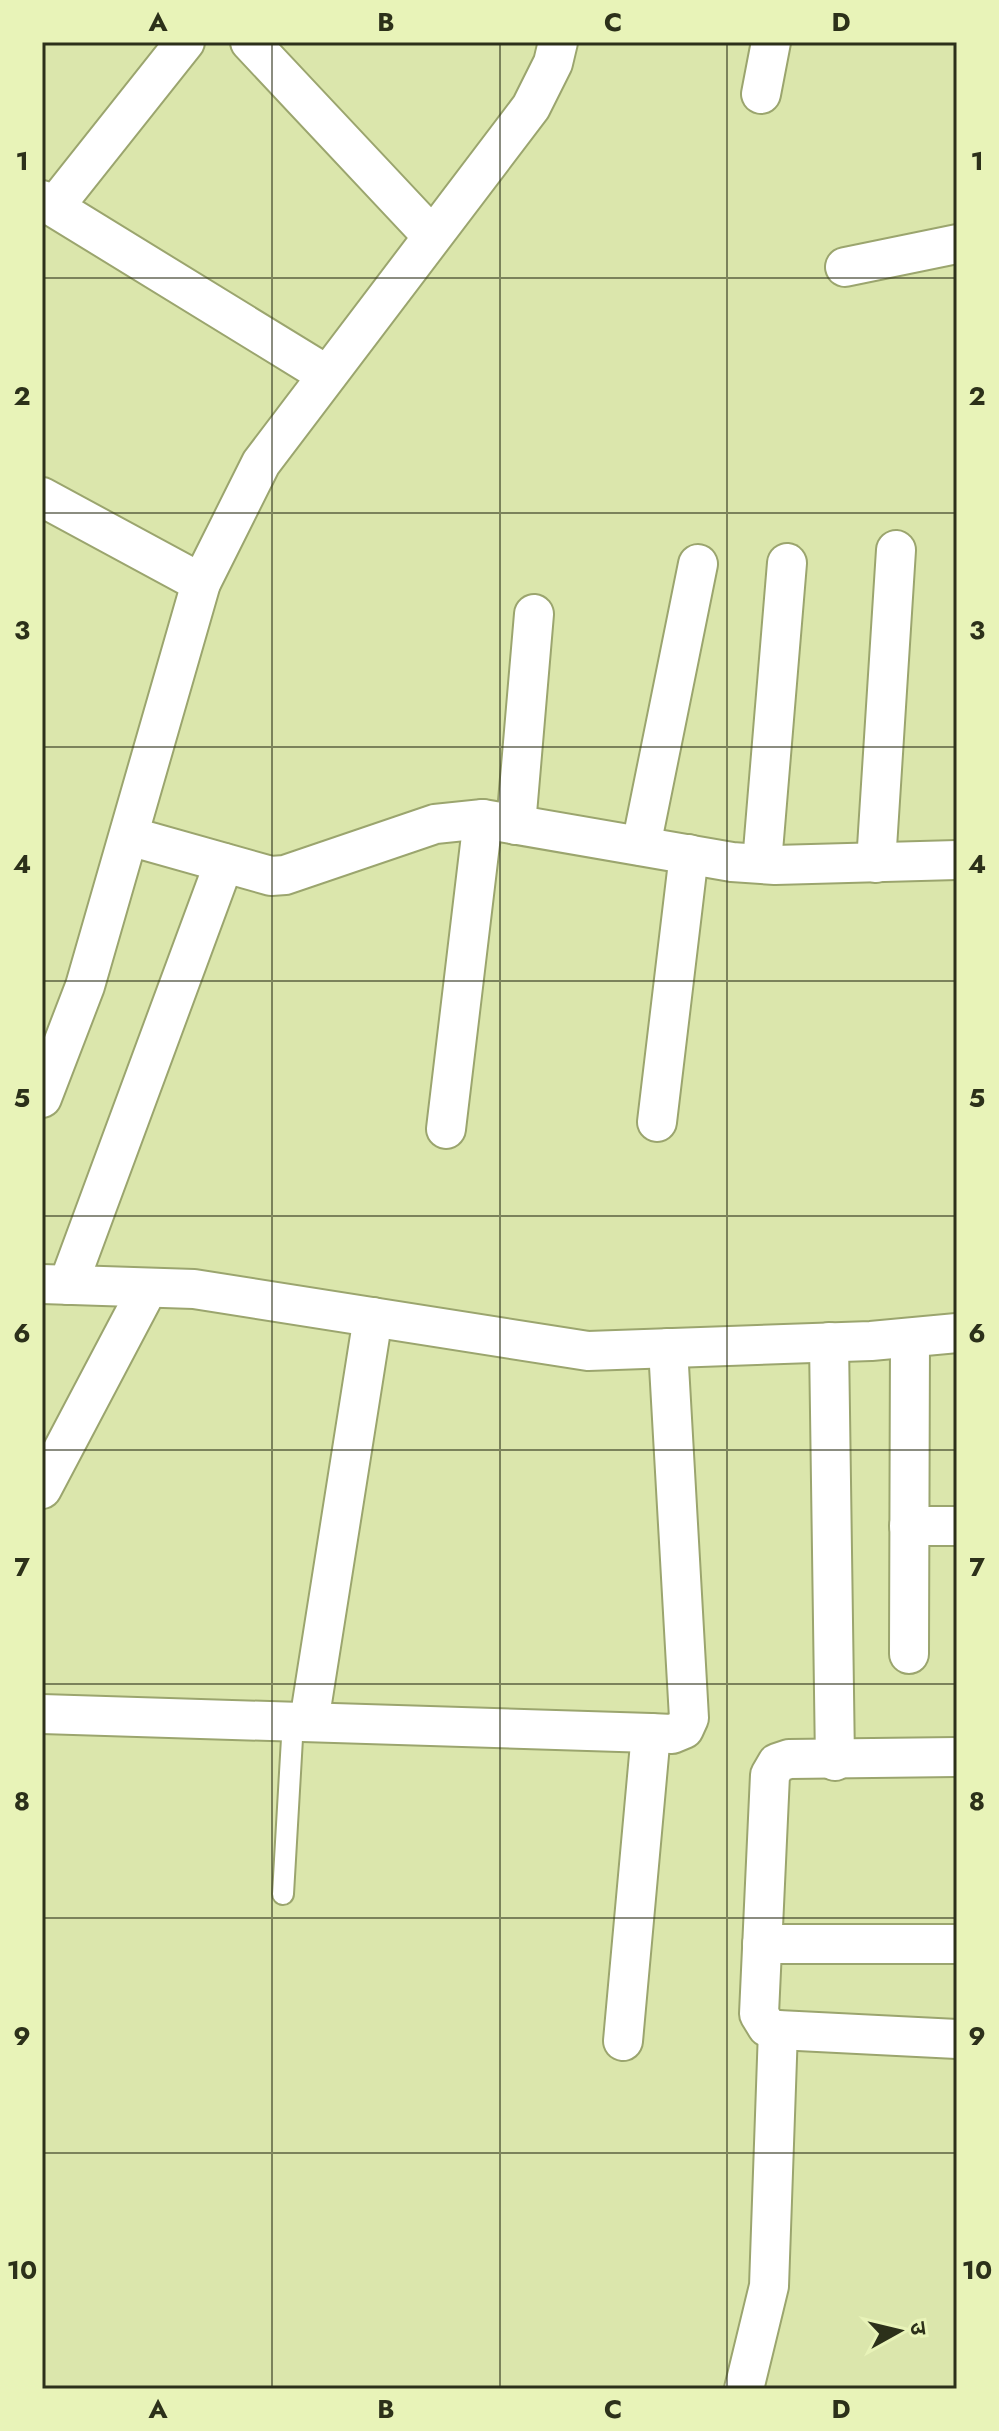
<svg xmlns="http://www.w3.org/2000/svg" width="999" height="2431" viewBox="0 0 999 2431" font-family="Jost,'Noto Sans Devanagari',sans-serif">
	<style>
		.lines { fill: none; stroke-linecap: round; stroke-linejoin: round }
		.lane-casing { stroke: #9ba56e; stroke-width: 24 }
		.street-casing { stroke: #9ba56e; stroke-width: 42 }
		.lane { stroke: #fff; stroke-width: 20 }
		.street { stroke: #fff; stroke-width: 38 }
		.grid { fill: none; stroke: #2c301a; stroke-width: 2; stroke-opacity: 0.55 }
		.neatline { fill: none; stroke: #2c301a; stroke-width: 3 }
		.grid-label { font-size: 26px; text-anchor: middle; font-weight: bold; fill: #2c301a }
	</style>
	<rect width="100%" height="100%" fill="#dbe6ac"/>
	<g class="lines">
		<g class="lane-casing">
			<path id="lane" d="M283,1894L293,1721"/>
		</g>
		<g class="street-casing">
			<g id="street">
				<path d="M250,42L432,236"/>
				<path d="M761,94L771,42"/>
				<path d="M42,200L327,375"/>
				<path d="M54,207L185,42"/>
				<path d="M845,267L957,244"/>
				<path d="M42,497L201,583"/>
				<path d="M516,825L534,614"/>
				<path d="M129,836L271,876L285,875L435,824L483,819L732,862L775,865L957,860"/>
				<path d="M641,846L698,564"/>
				<path d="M762,863L787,563"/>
				<path d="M876,863L896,550"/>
				<path d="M42,1098L85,986L201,583L261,463L531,107L553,63L558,42"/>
				<path d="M657,1122L689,854"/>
				<path d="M446,1129L483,819"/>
				<path d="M42,1284L194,1289L588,1351L871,1341L957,1333"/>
				<path d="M68,1285L224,863"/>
				<path d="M829,1342L835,1761"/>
				<path d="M42,1489L148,1288"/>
				<path d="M909,1526H957"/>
				<path d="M909,1654L910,1338"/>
				<path d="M42,1714L651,1733L672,1734L684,1729L689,1718L668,1348"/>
				<path d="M309,1722L373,1317"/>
				<path d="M957,1757L789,1759L777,1763L770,1775L759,2014L767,2027L778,2030L957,2039"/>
				<path d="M762,1944H957"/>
				<path d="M623,2041L651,1733"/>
				<path d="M744,2389L769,2286L778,2030"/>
			</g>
		</g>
		<use href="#lane" class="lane"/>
		<use href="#street" class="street"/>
	</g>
	<path class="grid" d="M272,42V2389M500,42V2389M727,42V2389M42,278H957M42,513H957M42,747H957M42,981H957M42,1216H957M42,1450H957M42,1684H957M42,1918H957M42,2153H957"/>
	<rect width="999" height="2431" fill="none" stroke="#e8f3b8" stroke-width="88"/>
	<g transform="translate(899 2331) rotate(82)" stroke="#e8f3b8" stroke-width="6" paint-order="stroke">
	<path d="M0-6L14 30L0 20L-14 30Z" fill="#2c301a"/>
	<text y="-12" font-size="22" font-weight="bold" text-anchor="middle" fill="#2c301a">उ</text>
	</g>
	<rect x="44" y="44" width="911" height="2343" class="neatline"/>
	<g class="grid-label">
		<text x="158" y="31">A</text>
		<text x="386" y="31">B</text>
		<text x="613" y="31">C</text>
		<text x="841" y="31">D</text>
		<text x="22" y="170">1</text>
		<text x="977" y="170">1</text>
		<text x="22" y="405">2</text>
		<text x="977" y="405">2</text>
		<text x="22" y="639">3</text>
		<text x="977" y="639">3</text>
		<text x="22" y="873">4</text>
		<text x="977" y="873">4</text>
		<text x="22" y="1107">5</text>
		<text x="977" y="1107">5</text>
		<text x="22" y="1342">6</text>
		<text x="977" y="1342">6</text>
		<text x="22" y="1576">7</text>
		<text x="977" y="1576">7</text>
		<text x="22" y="1810">8</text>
		<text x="977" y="1810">8</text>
		<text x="22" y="2045">9</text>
		<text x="977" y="2045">9</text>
		<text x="22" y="2279">10</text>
		<text x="977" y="2279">10</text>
		<text x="158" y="2418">A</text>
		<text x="386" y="2418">B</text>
		<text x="613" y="2418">C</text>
		<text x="841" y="2418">D</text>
	</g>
</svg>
